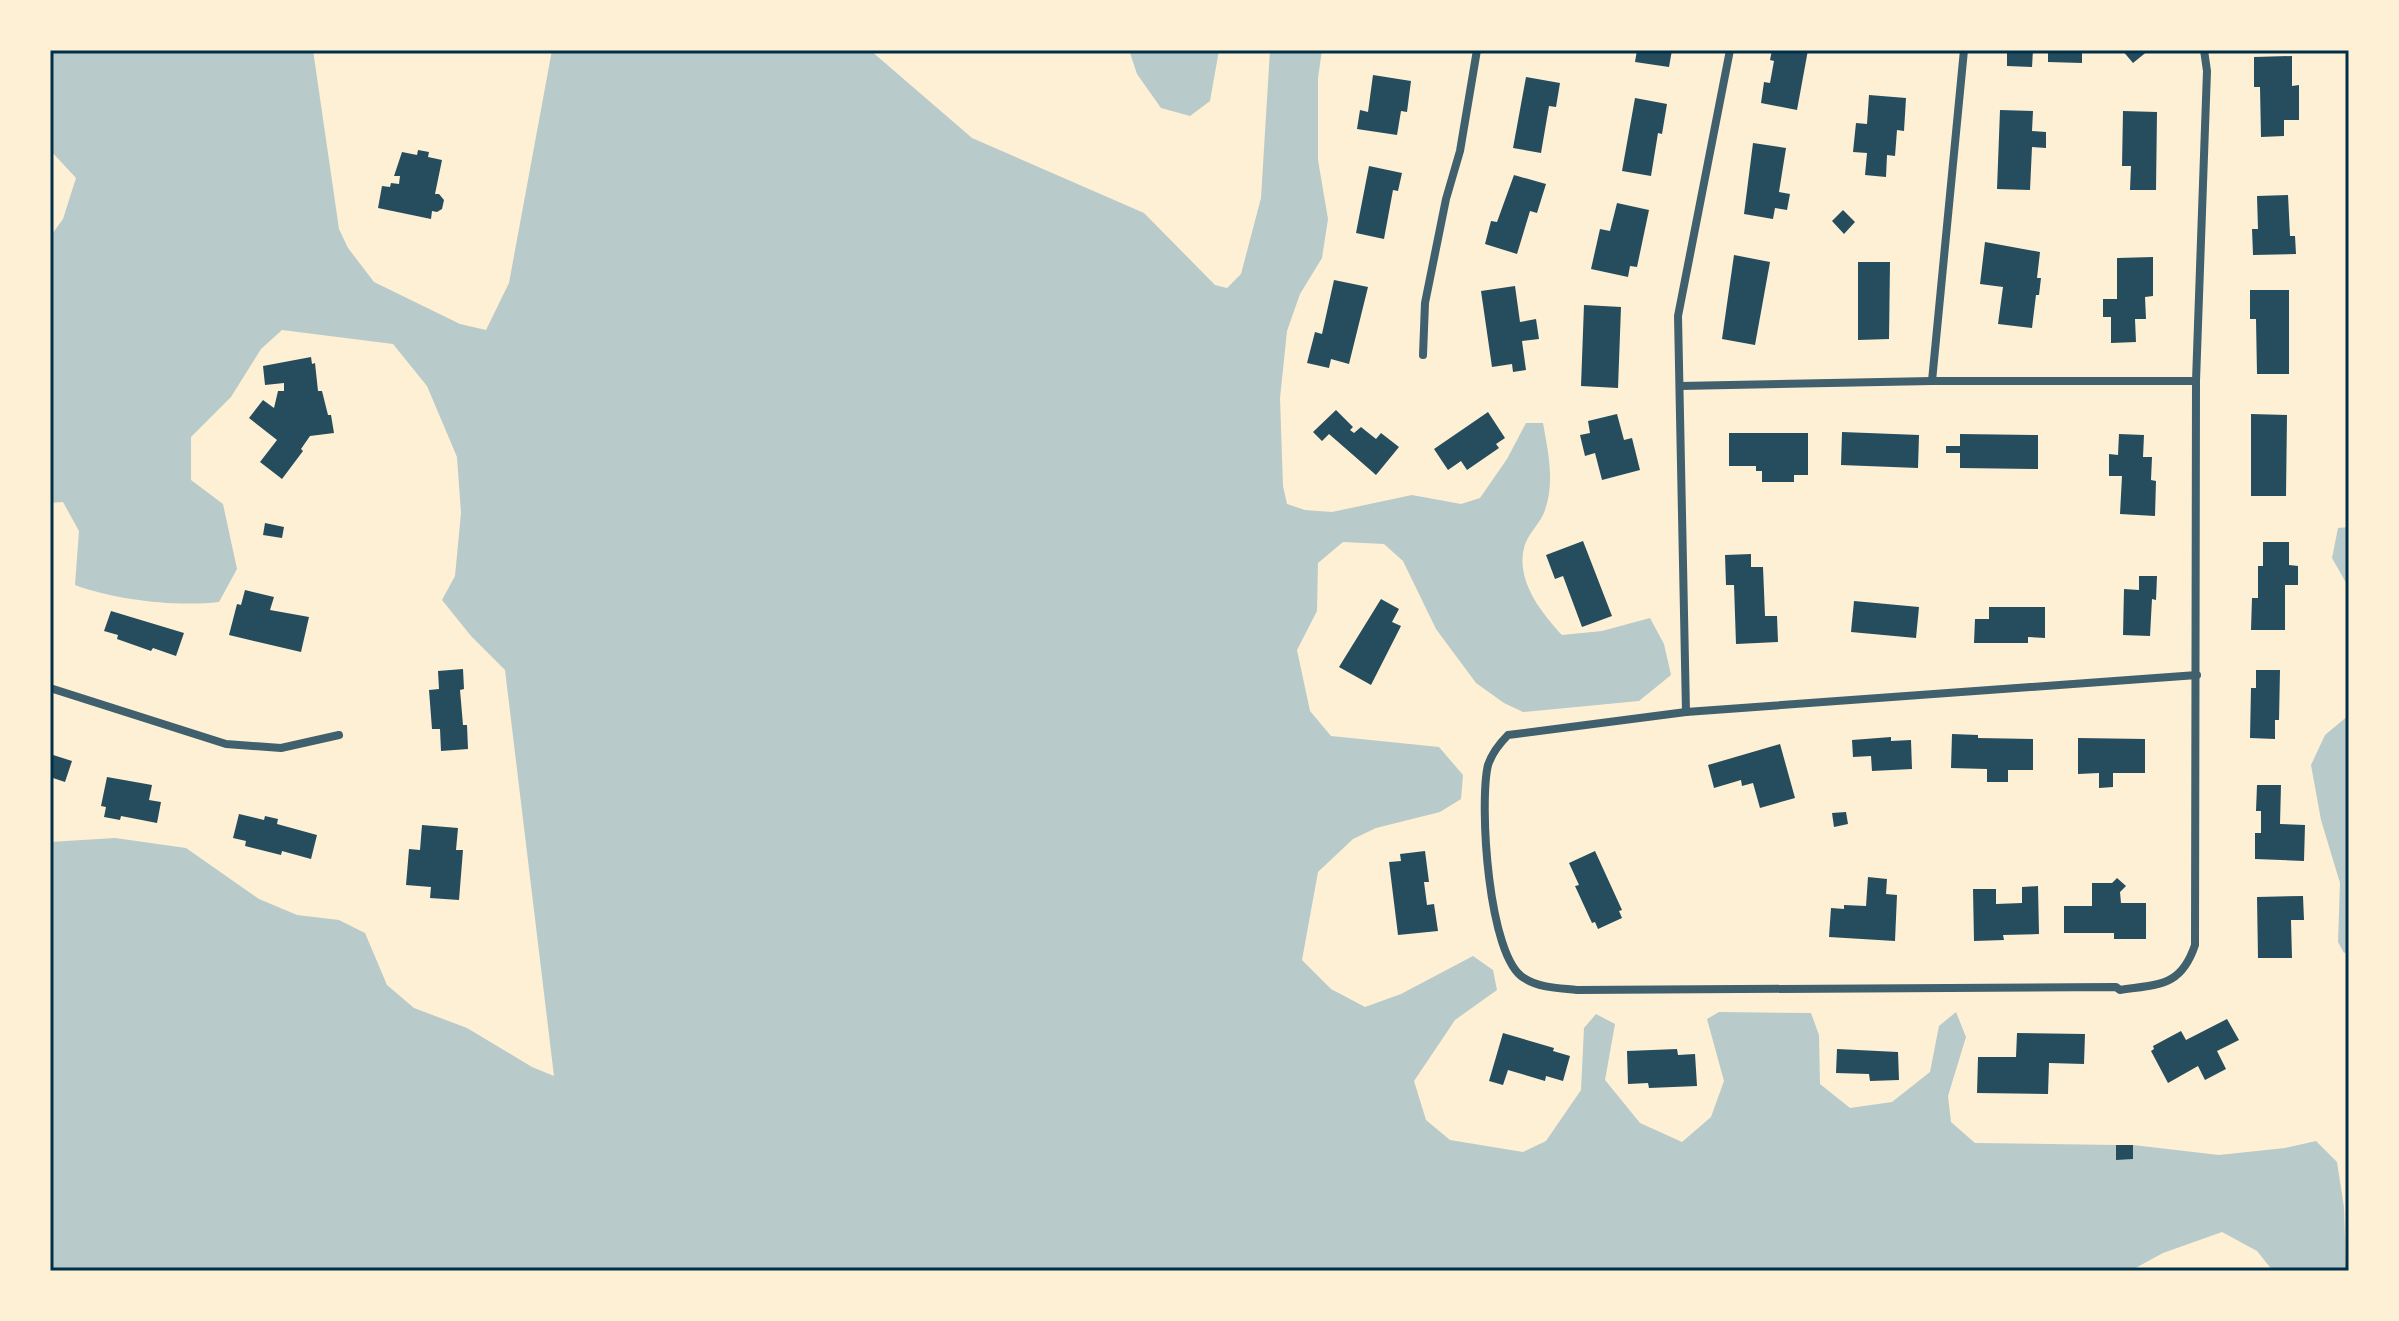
<svg xmlns="http://www.w3.org/2000/svg" width="2399" height="1321" viewBox="0 0 2399 1321" font-family="'DejaVu Sans',sans-serif">
	<style>
		.green { fill: #b9caca }
		.building { fill: #264d5e }
		.lines { fill: none; stroke-linecap: round; stroke-linejoin: round }
		.minor { stroke: #3f606c; stroke-width: 8 }
		.neatline { fill: none; stroke: #003049; stroke-width: 3 }
	</style>
	<rect width="100%" height="100%" fill="#fdf0d5"/>
	<g class="green">
		<path d="M50,50H313L339,229L348,248L374,282L460,324L486,330L509,283L552,50H870L972,138L1144,213L1215,285L1227,288L1241,274L1261,198L1270,50H1322L1318,78V160L1328,219L1322,258L1300,294L1287,331L1280,398L1283,486L1287,504L1305,510L1332,512L1412,495L1461,504L1480,498L1507,459L1526,423H1543C1548,452 1555,481 1545,510C1541,523 1527,534 1524,548C1516,581 1541,612 1562,635L1602,631L1650,618L1664,644L1671,675L1639,701L1523,712L1504,703L1476,683L1436,629L1403,561L1384,544L1343,542L1318,563L1317,611L1297,650L1310,711L1331,736L1439,747L1463,775L1461,799L1440,812L1376,828L1353,839L1318,872L1302,960L1331,989L1365,1007L1401,994L1473,956L1493,970L1497,990L1455,1020L1414,1081L1426,1120L1450,1140L1523,1152L1546,1141L1581,1090L1584,1028L1596,1014L1615,1024L1605,1080L1640,1123L1682,1142L1711,1117L1724,1081L1707,1019L1719,1012L1811,1013L1819,1035L1820,1084L1850,1108L1892,1102L1930,1072L1939,1026L1956,1012L1966,1037L1948,1096L1951,1122L1975,1143L2116,1145L2117,1159H2133V1145L2219,1155L2285,1148L2316,1141L2337,1162L2344,1207L2346,1271H2273L2257,1251L2222,1232L2163,1253L2130,1271H50V842L115,838L186,848L259,899L297,915L339,920L365,933L387,985L414,1008L467,1028L532,1067L554,1076L505,670L471,636L442,600L455,576L461,513L457,457L427,386L393,344L282,330L261,349L231,397L191,437V480L223,504L237,569L219,602C176,607 115,600 75,585L79,531L63,502L50,503V237L63,219L76,178L50,150Z"/>
		<path d="M1129,50H1219L1210,101L1190,116L1161,108L1137,74Z"/>
		<path d="M2349,527V588L2332,558L2338,528Z"/>
		<path d="M2349,715V951L2344,953L2338,942L2340,883L2321,820L2311,765L2325,735Z"/>
	</g>
	<g class="building">
		<path d="M1637,50H1672L1669,67L1635,62Z"/>
		<path d="M1772,50H1808L1797,110L1761,103L1764,82L1770,83L1774,61L1770,60Z"/>
		<path d="M2007,50H2033L2032,67L2007,66Z"/>
		<path d="M2048,50H2082V63L2048,62Z"/>
		<path d="M2122,50H2149L2133,63Z"/>
		<path d="M2292,56V86L2299,85V120H2284V136L2261,137L2260,87H2254V57Z"/>
		<path d="M1373,75L1411,81L1407,112L1401,111L1397,135L1357,129L1360,110L1368,112Z"/>
		<path d="M1526,77L1560,83L1556,107L1549,106L1541,153L1513,148Z"/>
		<path d="M1869,95L1906,98L1904,131L1897,130L1895,156L1887,155L1886,177L1865,175L1867,153L1853,152L1856,123L1867,124Z"/>
		<path d="M1635,98L1667,104L1662,134L1658,133L1651,176L1622,171Z"/>
		<path d="M2000,110L2033,111L2032,131L2046,132V148L2032,147L2030,190L1997,189Z"/>
		<path d="M2123,111L2157,112L2156,190H2130L2131,166H2122Z"/>
		<path d="M1753,143L1786,148L1779,192L1790,194L1787,210L1775,208L1773,219L1744,214Z"/>
		<path d="M418,150L429,152L428,157L442,160L435,194H439L444,200L442,209L437,212L432,211L431,219L378,208L382,186L390,187L391,183L399,184L400,176H394L402,152L417,155Z"/>
		<path d="M1369,166L1402,173L1398,191L1393,190L1384,239L1356,233Z"/>
		<path d="M1514,175L1546,184L1537,213L1530,211L1517,254L1485,244L1491,221L1497,222Z"/>
		<path d="M2288,195L2290,236H2295L2296,254L2253,255L2252,229H2258L2257,196Z"/>
		<path d="M1617,203L1649,210L1637,267L1630,266L1628,277L1591,269L1600,229L1610,231Z"/>
		<path d="M1843,210L1855,222L1844,234L1832,221Z"/>
		<path d="M1985,242L2040,252L2037,278H2041L2039,295H2036L2032,328L1998,324L2003,287L1980,284Z"/>
		<path d="M1734,255L1770,262L1755,345L1722,339Z"/>
		<path d="M2153,257V296L2145,297L2146,319H2135L2136,342L2111,343V317H2103V299H2117V258Z"/>
		<path d="M1858,262H1890L1889,339L1858,340Z"/>
		<path d="M1334,280L1368,287L1349,364L1331,359L1329,368L1307,363L1315,332L1322,334Z"/>
		<path d="M1515,286L1520,322L1536,319L1539,339L1522,341L1526,370L1513,372L1512,364L1492,367L1481,291Z"/>
		<path d="M2250,290H2289V374H2257L2256,319H2250Z"/>
		<path d="M1584,305L1621,307L1618,388L1581,386Z"/>
		<path d="M311,357L312,364L315,363L318,391H322L328,415H331L334,433L310,436L301,449L303,451L282,479L260,462L277,440L249,418L263,400L274,408L278,391H284V383L265,385L263,366Z"/>
		<path d="M1336,410L1353,427L1350,430L1354,433L1361,427L1376,439L1381,433L1399,447L1376,475L1329,434L1322,441L1313,432Z"/>
		<path d="M1488,412L1505,438L1496,444L1499,448L1467,470L1461,461L1448,470L1434,449Z"/>
		<path d="M1617,414L1624,440L1632,438L1640,470L1602,480L1595,453L1585,456L1580,435L1590,433L1588,421Z"/>
		<path d="M2251,414L2287,415L2286,496H2251Z"/>
		<path d="M1842,432L1919,435L1918,468L1841,465Z"/>
		<path d="M1729,433H1808V475H1794V482H1762V471H1756V466H1729Z"/>
		<path d="M1960,434L2038,435V469L1960,468V453H1946V446H1960Z"/>
		<path d="M2119,434L2144,435L2143,457H2152L2151,480L2156,481L2155,516L2120,514L2122,476H2109V454L2118,455Z"/>
		<path d="M265,523L284,527L282,538L263,535Z"/>
		<path d="M1583,541L1612,616L1582,627L1563,576L1555,579L1546,555Z"/>
		<path d="M2263,542H2289V565L2298,566V585H2285V630H2251L2252,598H2258V566H2263Z"/>
		<path d="M1751,554V567H1763L1765,616H1777L1778,642L1736,644L1734,585H1726L1725,555Z"/>
		<path d="M2139,576H2157L2156,600L2152,599L2150,636L2123,635L2124,589L2139,590Z"/>
		<path d="M245,590L274,597L270,610L309,617L301,652L229,635L237,604L241,605Z"/>
		<path d="M1381,599L1399,609L1392,622L1401,626L1371,685L1339,667Z"/>
		<path d="M1854,601L1919,607L1916,638L1851,632Z"/>
		<path d="M1989,607H2045V638L2028,637V643H1974L1975,619H1989Z"/>
		<path d="M111,611L184,633L176,656L153,648L151,651L117,639L118,635L104,631Z"/>
		<path d="M463,669L464,689L460,690L463,725H467L468,749L441,751L440,729H432L429,690L439,689L438,671Z"/>
		<path d="M2256,670H2280L2279,720H2275V739L2250,738L2251,688H2256Z"/>
		<path d="M1952,734L1978,735V738L2033,739V770H2008V782H1987V769L1951,768Z"/>
		<path d="M1891,737V741L1911,740L1912,769L1872,771L1871,756L1853,757L1852,740Z"/>
		<path d="M2078,738L2145,739V773H2113V787L2099,788V773L2078,774Z"/>
		<path d="M1780,744L1795,798L1760,808L1753,783L1742,786L1741,780L1714,788L1708,765Z"/>
		<path d="M50,754L72,761L65,782L50,777Z"/>
		<path d="M107,777L152,785L149,800L161,802L157,823L121,816L120,820L104,817L106,807L101,806Z"/>
		<path d="M2257,785H2281L2280,824L2305,825L2304,861L2255,859V833H2261V811H2256Z"/>
		<path d="M1846,812L1848,824L1834,827L1832,813Z"/>
		<path d="M239,814L264,820L265,816L278,819L277,824L317,835L311,859L282,851L281,855L245,846L246,841L233,838Z"/>
		<path d="M422,825L458,828L456,850H463L459,900L430,898L431,887L406,885L409,849L420,850Z"/>
		<path d="M1425,851L1429,882H1424L1427,905L1434,904L1438,931L1398,935L1389,862L1401,861L1400,854Z"/>
		<path d="M1595,851L1622,910L1619,911L1622,918L1598,929L1595,922L1592,923L1575,886L1579,885L1569,863Z"/>
		<path d="M1868,877L1887,879L1886,894L1897,895L1895,941L1829,937L1831,908L1844,909V905L1866,906Z"/>
		<path d="M2117,878L2126,886L2120,892L2121,903H2146V939H2114V933H2064V906H2092V883H2112Z"/>
		<path d="M2038,886L2039,934L2003,935L2004,940L1974,941L1973,889H1996V904L2022,903V887Z"/>
		<path d="M2303,896L2304,920H2291L2292,958H2258L2257,897Z"/>
		<path d="M2227,1019L2239,1040L2217,1051L2226,1069L2205,1080L2198,1066L2168,1083L2151,1051L2154,1049L2153,1046L2181,1031L2186,1040Z"/>
		<path d="M1503,1033L1554,1048L1553,1051L1570,1056L1563,1081L1546,1076L1545,1081L1508,1070L1503,1085L1489,1081Z"/>
		<path d="M2017,1033L2085,1034L2084,1064L2049,1063L2048,1094L1977,1093L1978,1057H2016Z"/>
		<path d="M1677,1049L1678,1055L1695,1054L1697,1086L1649,1088L1648,1083L1628,1084L1627,1051Z"/>
		<path d="M1837,1049L1898,1052L1899,1080L1870,1081L1869,1074L1836,1073Z"/>
		<path d="M2116,1145H2133V1159L2116,1160Z"/>
	</g>
	<g class="lines">
		<g class="minor">
			<path d="M1423,355L1425,303L1446,199L1460,151L1477,50"/>
			<path d="M1932,381L1964,50"/>
			<path d="M1680,386L1932,381H2196"/>
			<path d="M2197,675L1686,712L1508,735C1499,744 1492,753 1488,765C1479,803 1488,957 1524,978C1539,988 1560,988 1577,990L2116,987L2120,990C2159,984 2181,987 2195,945L2196,381L2207,71L2204,50"/>
			<path d="M50,688L226,744L281,748L339,735"/>
			<path d="M1686,712L1678,316L1730,50"/>
		</g>
	</g>
	<rect width="2399" height="1321" fill="none" stroke="#fdf0d5" stroke-width="104"/>
	<rect x="52" y="52" width="2295" height="1217" class="neatline"/>
</svg>
